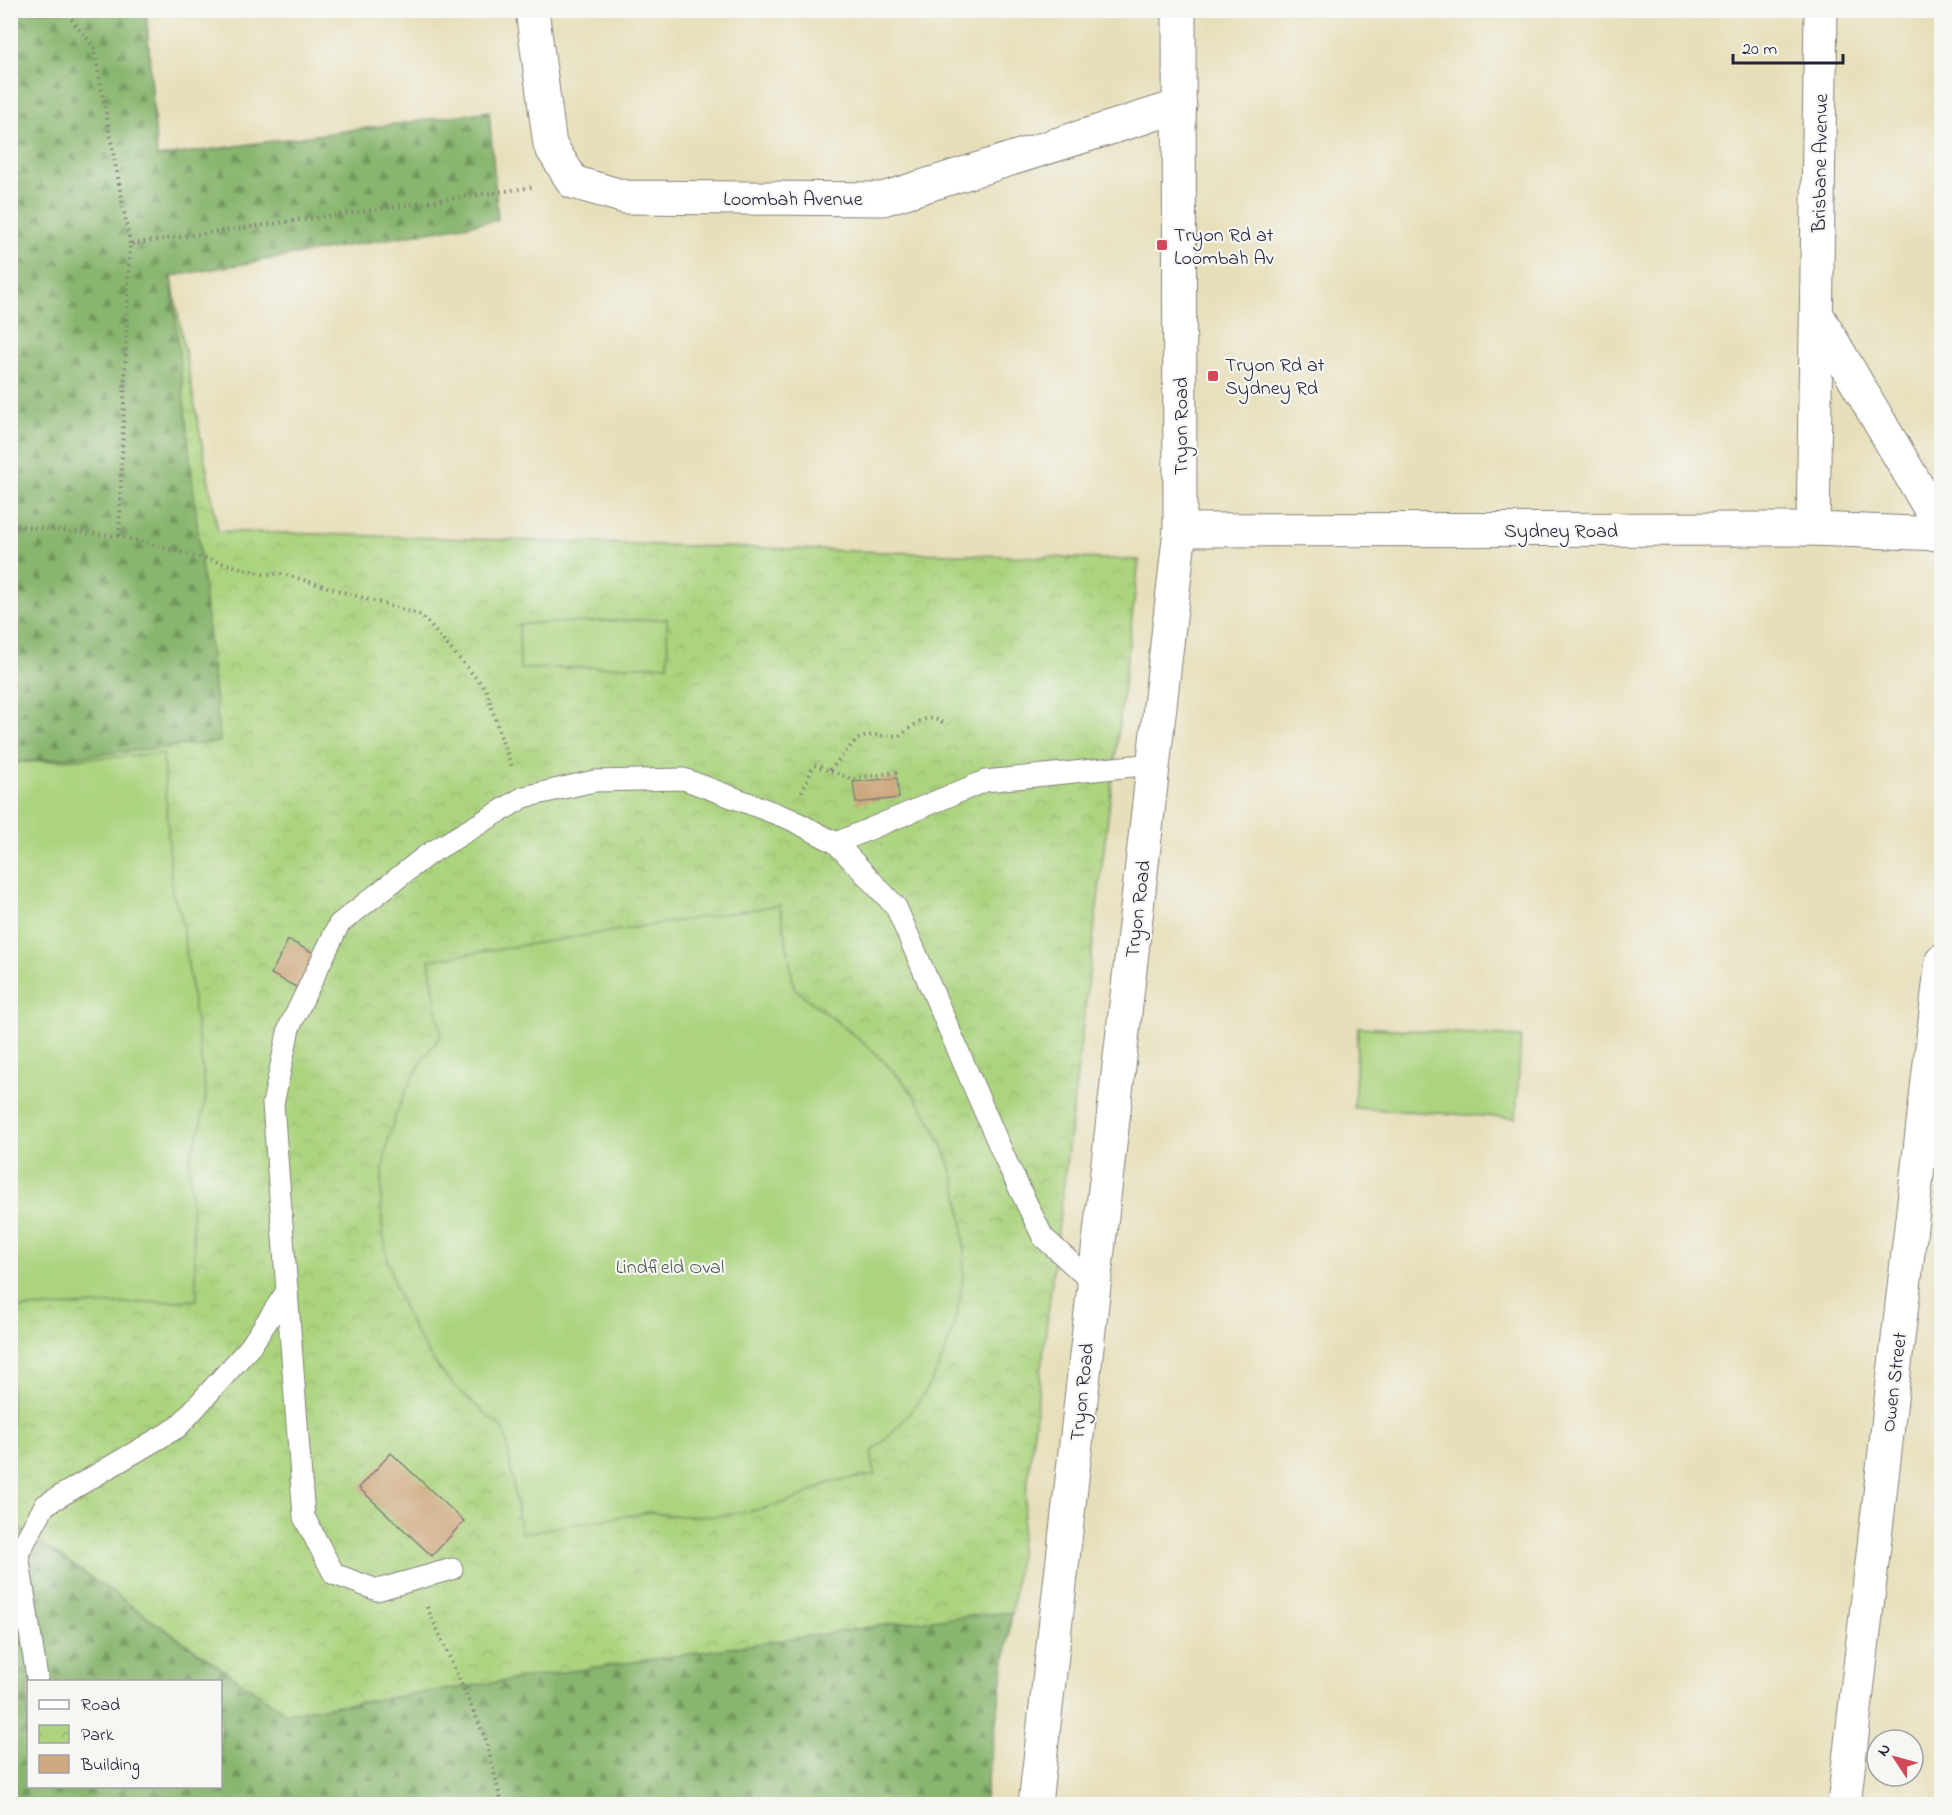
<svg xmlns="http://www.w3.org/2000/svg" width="1952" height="1815" viewBox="0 0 1952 1815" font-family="'Indie Flower',sans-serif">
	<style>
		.forest { fill: url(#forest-firs); stroke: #566c54; stroke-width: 1.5; fill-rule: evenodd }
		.park { fill: url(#park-crowns); stroke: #677b5d; stroke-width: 1.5 }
		.pitch { fill: #acd47f; stroke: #677b5d; stroke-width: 1.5 }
		.building { fill: #cea87f }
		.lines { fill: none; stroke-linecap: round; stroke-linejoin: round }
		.service-casing { stroke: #84807a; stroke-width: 23 }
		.minor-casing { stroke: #84807a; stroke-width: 35 }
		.tertiary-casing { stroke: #84807a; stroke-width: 35 }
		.path { stroke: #84807a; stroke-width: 4; stroke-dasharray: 1.5 4.5; stroke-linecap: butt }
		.service { stroke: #fff; stroke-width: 21 }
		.minor { stroke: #fff; stroke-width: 33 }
		.tertiary { stroke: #fff; stroke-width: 33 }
		.poi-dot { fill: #d1495b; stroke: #f6f6f2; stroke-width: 2 }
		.labels { text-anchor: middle; stroke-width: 4.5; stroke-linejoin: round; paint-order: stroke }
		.street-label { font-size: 20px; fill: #22223b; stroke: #f6f6f2 }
		.poi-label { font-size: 20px; fill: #22223b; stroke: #f6f6f2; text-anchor: start }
		.park-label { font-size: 20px; fill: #4b574f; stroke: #f6f6f2 }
	</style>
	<defs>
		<pattern id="forest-firs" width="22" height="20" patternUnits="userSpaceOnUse" patternTransform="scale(1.5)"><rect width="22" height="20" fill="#89b66e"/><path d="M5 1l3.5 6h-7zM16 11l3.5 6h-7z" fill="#70945c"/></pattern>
		<pattern id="park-crowns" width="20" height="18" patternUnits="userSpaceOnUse" patternTransform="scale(1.5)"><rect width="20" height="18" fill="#acd47f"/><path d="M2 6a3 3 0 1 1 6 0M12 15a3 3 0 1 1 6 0" fill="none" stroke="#94b66f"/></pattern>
	</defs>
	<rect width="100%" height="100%" fill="#f6f6f2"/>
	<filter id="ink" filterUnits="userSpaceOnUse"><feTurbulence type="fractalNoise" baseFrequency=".0167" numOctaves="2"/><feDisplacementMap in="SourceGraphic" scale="12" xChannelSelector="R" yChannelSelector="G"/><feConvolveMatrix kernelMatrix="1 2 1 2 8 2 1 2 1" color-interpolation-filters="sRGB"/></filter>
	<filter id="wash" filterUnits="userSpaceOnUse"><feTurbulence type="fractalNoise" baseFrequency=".008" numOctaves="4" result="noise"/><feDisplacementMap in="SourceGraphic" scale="24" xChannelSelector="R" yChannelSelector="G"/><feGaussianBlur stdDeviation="1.35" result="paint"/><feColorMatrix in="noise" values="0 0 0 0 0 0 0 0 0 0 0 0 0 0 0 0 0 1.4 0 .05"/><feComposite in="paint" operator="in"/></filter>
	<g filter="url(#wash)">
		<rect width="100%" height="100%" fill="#e7dfba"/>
		<g class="forest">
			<path d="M11,11H146L157,157L489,111L498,220L172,276L220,743L11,763Z"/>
			<path d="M10,1522L286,1713L898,1623L1012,1612L984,1804H11ZM28,1682H220V1786H28Z"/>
		</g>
		<path class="park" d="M171,276L218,531L1139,560L1012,1612L898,1623L286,1713L11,1522V763L220,742Z"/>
		<g class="pitch">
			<path d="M667,619L668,665L520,669L519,624Z"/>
			<path d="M163,754L172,892L181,915L206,1095L200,1129L189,1161L197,1300L11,1309V763Z"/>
			<path d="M780,905L794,988C836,1022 884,1054 916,1098C971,1176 979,1281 938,1368C923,1401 898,1429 871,1453L875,1475C860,1478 842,1478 829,1483C815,1489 802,1498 787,1502C742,1516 697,1521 650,1512L521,1533C517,1510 514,1488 510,1466C509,1456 508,1444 505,1434C503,1428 495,1422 490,1418C473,1402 452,1386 438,1367C378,1288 362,1180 407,1089C416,1070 428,1052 441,1035L429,960Z"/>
			<path d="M1358,1027L1521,1037L1516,1118L1354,1108Z"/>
		</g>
		<g id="blocks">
			<g class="building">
				<path d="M897,778L899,798L856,803L853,782Z"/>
				<path d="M288,940L316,954L298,988L271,974Z"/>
				<path d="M391,1453L464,1521L432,1556L359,1488Z"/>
			</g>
		</g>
	</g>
	<g filter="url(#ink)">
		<use href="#blocks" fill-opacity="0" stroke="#84807a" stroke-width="1.5"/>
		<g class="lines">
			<g class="service-casing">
				<g id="service">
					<path d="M836,843L985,781L1153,764"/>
					<path d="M452,1569L377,1590L334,1574L304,1517L273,1104L289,1028L339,924L427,855L524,797L594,781L684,779L790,819L836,843L896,907L1006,1161L1043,1237L1093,1283"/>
					<path d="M37,1678L18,1554L45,1505L178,1427L250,1347L287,1291"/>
				</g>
			</g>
			<g class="minor-casing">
				<g id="minor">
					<path d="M532,10L550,145L573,182L625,197L883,199L1180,106"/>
					<path d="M1817,315L1942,529"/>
					<path d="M1813,529L1821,10"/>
					<path d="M1180,530L1813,529L1942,534"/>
					<path d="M1844,1804L1942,960"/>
				</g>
			</g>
			<g class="tertiary-casing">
				<path id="tertiary" d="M1035,1804L1180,530L1179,10"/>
			</g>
			<g class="path">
				<path d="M64,10L94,47L130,244"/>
				<path d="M10,525L119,536L264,574H283L421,615L486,689L502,741L513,769"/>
				<path d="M119,536L130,244L534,187"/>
				<path d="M830,770L857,739L872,735L899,736C918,724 924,710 947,725"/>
				<path d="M802,792L814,765L852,779L897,772"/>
				<path d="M427,1607L485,1737L502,1804"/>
			</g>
			<use href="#service" class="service"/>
			<use href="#minor" class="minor"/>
			<use href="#tertiary" class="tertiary"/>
		</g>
	</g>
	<g class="poi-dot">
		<rect x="1156" y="239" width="12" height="12" rx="3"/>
		<rect x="1207" y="370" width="12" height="12" rx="3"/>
	</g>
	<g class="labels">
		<g class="street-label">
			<text transform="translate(1819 163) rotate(-89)" y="7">Brisbane Avenue</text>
			<text x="793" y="205">Loombah Avenue</text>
			<text transform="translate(1180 426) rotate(-90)" y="7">Tryon Road</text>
			<text x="1561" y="537">Sydney Road</text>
			<text transform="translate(1137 909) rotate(-83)" y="7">Tryon Road</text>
			<text transform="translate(1893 1382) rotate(-83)" y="7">Owen Street</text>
			<text transform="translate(1081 1392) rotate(-84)" y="7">Tryon Road</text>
		</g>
		<g class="poi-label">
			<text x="1174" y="241">Tryon Rd at<tspan x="1174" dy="23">Loombah Av</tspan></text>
			<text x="1225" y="371">Tryon Rd at<tspan x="1225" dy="23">Sydney Rd</tspan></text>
		</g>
		<g class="park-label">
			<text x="670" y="1273">Lindfield Oval</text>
		</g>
	</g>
	<rect width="1952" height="1815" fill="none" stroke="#f6f6f2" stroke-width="36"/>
	<rect x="27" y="1680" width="195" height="108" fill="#f6f6f2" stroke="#a1a1a9" stroke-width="1.5"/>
	<rect x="39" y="1700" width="30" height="9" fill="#ffffff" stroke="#a1a1a9" stroke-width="1.5"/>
	<text x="81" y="1710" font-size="18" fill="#22223b">Road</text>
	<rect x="39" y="1725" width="30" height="18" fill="url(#park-crowns)" stroke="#a1a1a9" stroke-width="1.5"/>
	<text x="81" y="1740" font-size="18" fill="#22223b">Park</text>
	<rect x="39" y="1755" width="30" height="18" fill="#cea87f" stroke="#a1a1a9" stroke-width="1.5"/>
	<text x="81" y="1770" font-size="18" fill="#22223b">Building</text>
	<g transform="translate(1895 1758) rotate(306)"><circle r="28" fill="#f6f6f2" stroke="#a1a1a9" stroke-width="1.5"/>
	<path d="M0-4.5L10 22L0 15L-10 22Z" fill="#d1495b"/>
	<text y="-9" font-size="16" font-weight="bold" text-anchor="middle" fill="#22223b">N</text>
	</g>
	<path d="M1733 54v9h110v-9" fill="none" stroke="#22223b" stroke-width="3"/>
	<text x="1742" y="54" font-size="18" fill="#22223b" stroke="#f6f6f2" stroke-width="4.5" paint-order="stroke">20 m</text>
</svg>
